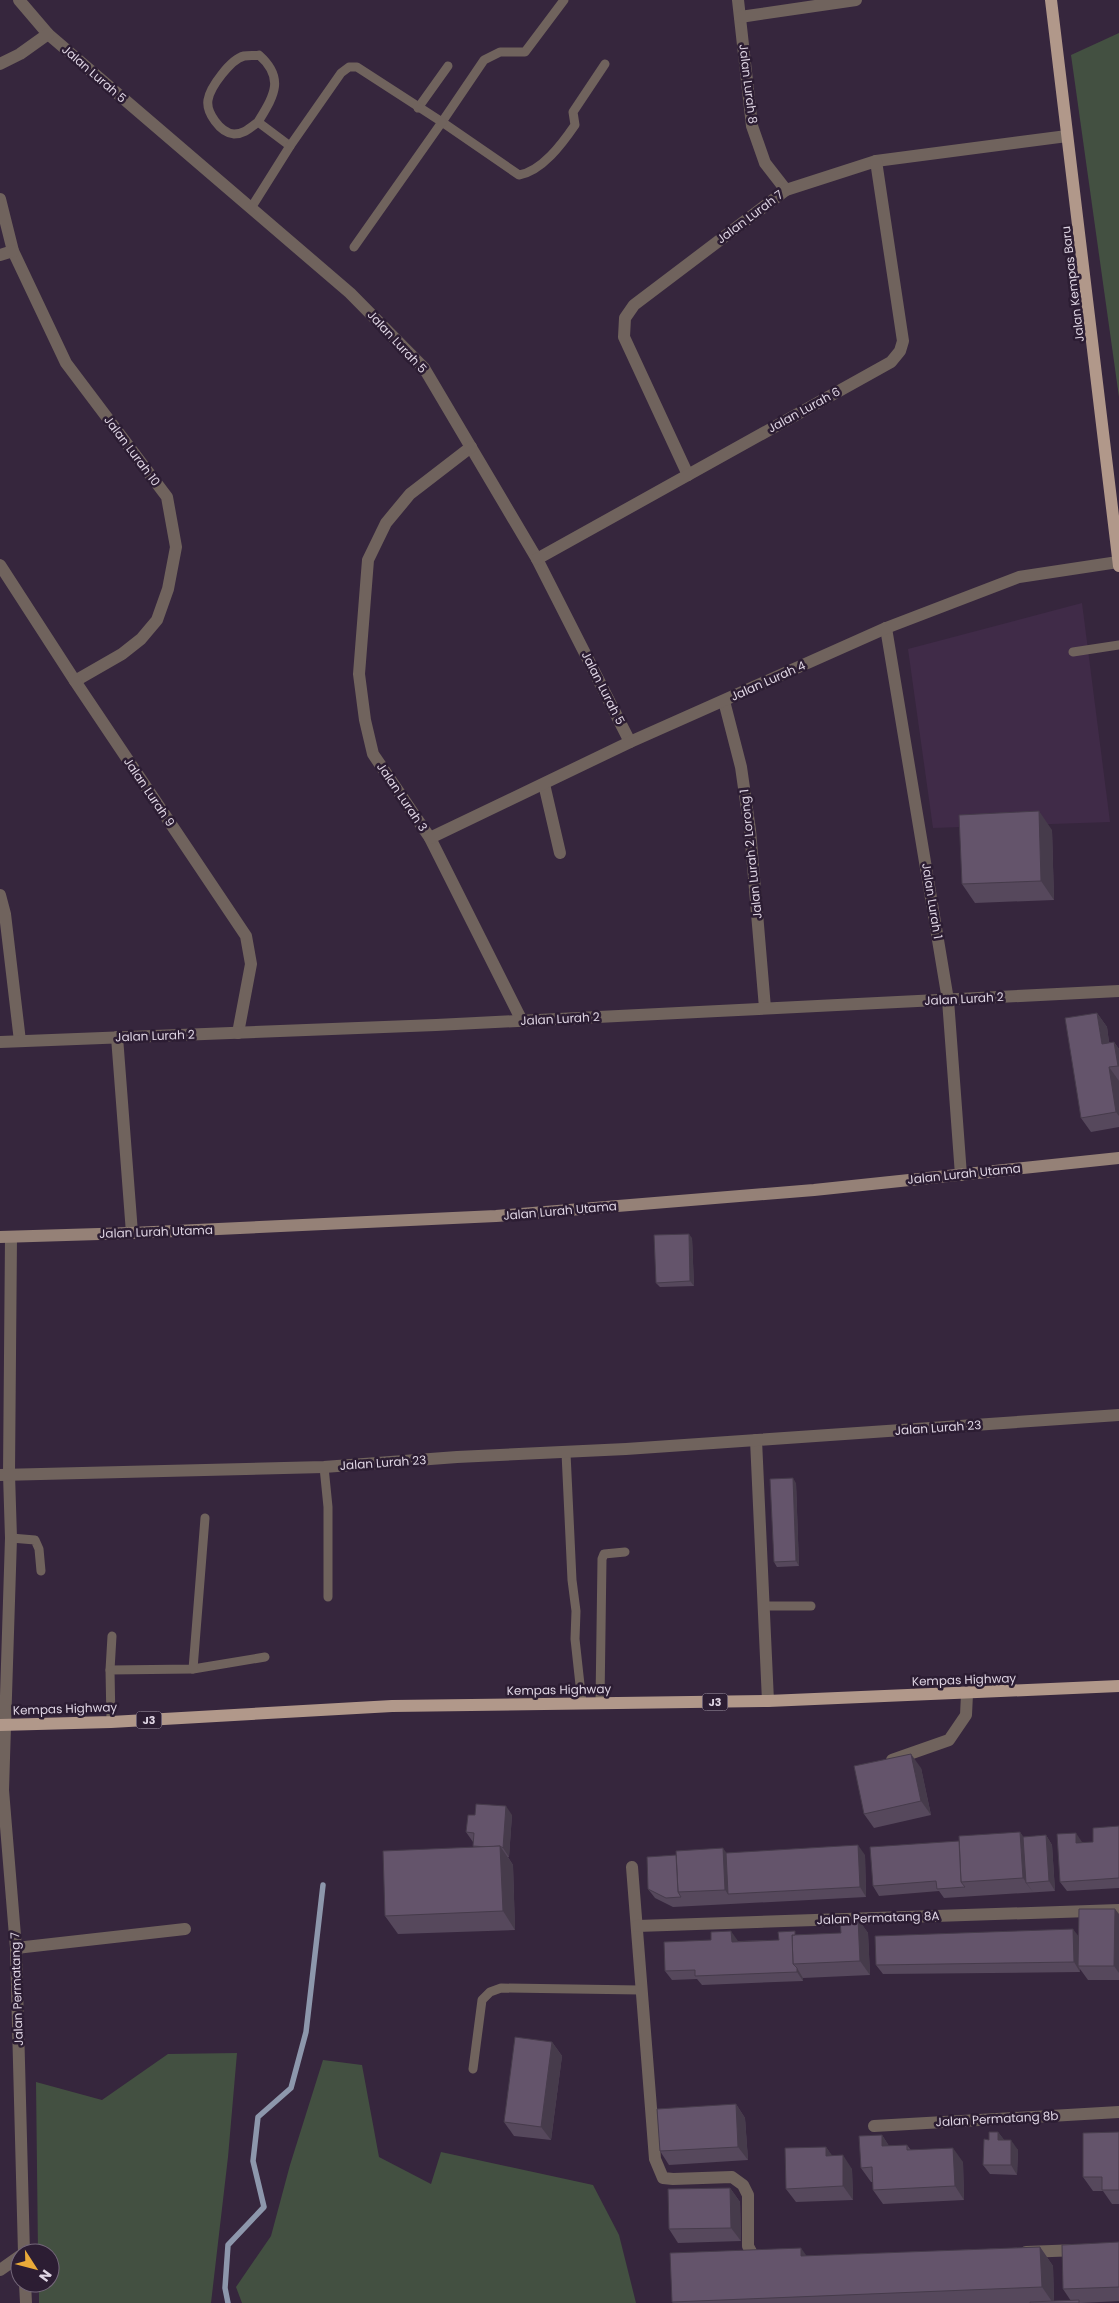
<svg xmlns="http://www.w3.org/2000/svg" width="1119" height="2303" viewBox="0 0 1119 2303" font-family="Poppins,sans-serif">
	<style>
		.built { fill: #402b48 }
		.green { fill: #435041 }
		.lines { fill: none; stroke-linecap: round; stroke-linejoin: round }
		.stream { stroke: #8d97ac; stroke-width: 5.5 }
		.lane { stroke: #70635d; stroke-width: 9 }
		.street { stroke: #70635d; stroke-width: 12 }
		.secondary { stroke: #958177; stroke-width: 12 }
		.primary { stroke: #b1988a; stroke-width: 12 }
		.wall { fill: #56485c }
		.shaded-wall { fill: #463b4b }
		.building { fill: #64546b; stroke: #463b4b }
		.labels { text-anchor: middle; stroke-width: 5; stroke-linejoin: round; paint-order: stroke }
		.shield { fill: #2c1d33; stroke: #a99eaf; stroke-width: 1 }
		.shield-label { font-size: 11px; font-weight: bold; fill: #dfd5e4 }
		.street-label { font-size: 12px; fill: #dfd5e4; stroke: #2c1d33 }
	</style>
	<rect width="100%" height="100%" fill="#36263d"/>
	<path class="built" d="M1082,603L1110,822L933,828L908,649Z"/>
	<g class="green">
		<path d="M1119,33V397L1071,55Z"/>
		<path d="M237,2053L228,2157L211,2303H39V2283H50V2253H38L36,2082L102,2100L168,2054Z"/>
		<path d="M323,2060L362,2065L379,2157L431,2184L441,2152L593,2185L619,2235L636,2303H242L236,2287L271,2236L290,2165Z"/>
	</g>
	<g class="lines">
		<path class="stream" d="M228,2303L225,2288L228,2245L264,2207L253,2161L258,2117L291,2088L306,2032L323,1885"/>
		<g class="lane">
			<path d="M564,0L525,52H500L484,60L442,122L519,175C542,171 562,144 575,125L573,112L605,64"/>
			<path d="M418,108L448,66"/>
			<path d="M258,122C250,128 244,134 234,134C220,133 206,112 208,100C210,87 231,59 244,56C249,55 255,56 259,55C286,79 273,97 258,122L290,146"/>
			<path d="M251,208L290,146L341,73L349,67H357L442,122L354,247"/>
			<path d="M1073,652L1119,645"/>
			<path d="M566,1453L572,1580L576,1611L575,1639L582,1703"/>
			<path d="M324,1467L328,1507V1597"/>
			<path d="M11,1538L35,1540L39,1549L41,1571"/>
			<path d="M763,1606H811"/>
			<path d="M193,1669L265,1657"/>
			<path d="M110,1670L112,1636"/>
			<path d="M600,1702L602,1559L604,1554L625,1552"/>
			<path d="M111,1722L110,1670L193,1669L205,1518"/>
			<path d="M473,2069L482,2000L490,1992L501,1988L640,1990"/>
		</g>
		<g class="street">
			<path d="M19,0L48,34L350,293L424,368L537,559L630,742"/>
			<path d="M738,0L752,126L765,163L786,190"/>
			<path d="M740,17L856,0"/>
			<path d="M0,64L20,54L48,34"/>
			<path d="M0,199L13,251L66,363L167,497L176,547L168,589L157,620L141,639L122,654L75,681"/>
			<path d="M0,255L13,251"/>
			<path d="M471,447L410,494L386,523L368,560L359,674L365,720L373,754L430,838L522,1021"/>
			<path d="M688,475L624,337L625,318L634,305L786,190L876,161L1067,136"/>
			<path d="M537,559L891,362L900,351L903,341L876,161"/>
			<path d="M0,565L75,681L246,936L251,964L238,1033"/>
			<path d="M886,628L948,1000L961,1175"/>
			<path d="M724,701L741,767L750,830L765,1008"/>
			<path d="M544,784L560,853"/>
			<path d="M430,838L630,742L886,628L1019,577L1118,562"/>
			<path d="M0,895L5,914L20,1041"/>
			<path d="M117,1037L132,1233"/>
			<path d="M0,1042L436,1025L1119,991"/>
			<path d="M11,1237L9,1474L11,1538L3,1790L16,1948L24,2253"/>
			<path d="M756,1440L768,1701"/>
			<path d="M0,1475L324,1467L457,1457L626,1449L1119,1415"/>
			<path d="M892,1760L949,1740L966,1715L967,1694"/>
			<path d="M632,1867L655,2159L663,2178L673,2179L732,2177L743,2185L748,2195V2246L757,2263"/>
			<path d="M637,1926L1119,1910"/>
			<path d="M16,1948L185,1929"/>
			<path d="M874,2126L1119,2112"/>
			<path d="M1026,2252L1078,2250"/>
			<path d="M0,2270L20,2256"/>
			<path d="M25,2283L26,2303"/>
		</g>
		<path class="secondary" d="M0,1237L132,1233L496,1216L814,1190L1119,1158"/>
		<g class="primary">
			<path d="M1051,0L1119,566"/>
			<path d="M0,1725L111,1722L392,1706L768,1701L1119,1686"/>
		</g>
	</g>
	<g class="wall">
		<path d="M1052,830L1054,900L975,903L962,884Z"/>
		<path d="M1097,1013L1107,1027L1109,1042H1114L1119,1049V1127L1091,1132L1081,1118Z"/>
		<path d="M692,1238L694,1286L660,1287L656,1283Z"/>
		<path d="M796,1483L799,1566L777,1567L774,1562Z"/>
		<path d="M921,1768L931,1815L874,1828L864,1814Z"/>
		<path d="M475,1815H512L509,1857H508L513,1865L515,1930L398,1934L385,1916L474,1847L473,1846V1842L466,1832Z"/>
		<path d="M1119,1826V1888L1067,1891L1060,1882L1082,1842H1093Z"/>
		<path d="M1020,1832L1023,1837L1046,1835L1052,1845L1055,1891L944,1898L939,1891L879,1896L873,1886L959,1841Z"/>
		<path d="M726,1853L865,1855L866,1897L673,1907L655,1898L648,1889Z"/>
		<path d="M1119,1914V1980H1088L1080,1969V1972L883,1974L876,1965L1078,1937Z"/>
		<path d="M858,1919L868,1933L870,1975L803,1978V1981L702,1985L697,1979L672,1980L665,1971L738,1941L779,1940L798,1935L841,1933Z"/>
		<path d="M552,2042L562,2056L551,2140L514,2136L504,2122Z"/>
		<path d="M736,2104L745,2118L748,2160L669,2165L660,2151Z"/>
		<path d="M998,2132L1004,2140L1018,2150L1017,2175L990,2174L983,2165L989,2140Z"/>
		<path d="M1119,2132V2204H1112L1103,2191H1093L1083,2177Z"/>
		<path d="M882,2135L889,2146L907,2145L911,2150L963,2162L964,2200L883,2204L873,2190V2182H871L861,2168Z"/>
		<path d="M826,2147L832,2156L852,2169L853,2200L796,2202L786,2189Z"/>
		<path d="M730,2188L740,2202L741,2241L678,2243L669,2229Z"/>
		<path d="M1119,2242V2301L1081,2303H673L672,2302L807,2256L1040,2247L1053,2266L1054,2301H1071L1063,2289Z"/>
	</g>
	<g class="shaded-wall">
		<path d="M1039,811L1052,830L1054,900L1041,881Z"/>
		<path d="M1097,1013L1107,1027L1111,1058L1102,1044Z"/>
		<path d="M1114,1042L1119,1049V1067L1118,1066Z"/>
		<path d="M1109,1067L1119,1081V1116L1116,1112Z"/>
		<path d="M689,1234L692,1238L694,1286L690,1281Z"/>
		<path d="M793,1478L796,1483L799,1566L796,1561Z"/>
		<path d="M911,1754L921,1768L931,1815L921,1801Z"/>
		<path d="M506,1806L512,1815L509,1857L503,1848Z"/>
		<path d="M1020,1832L1030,1846L1026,1883L1033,1892L1023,1878Z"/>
		<path d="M1076,1833L1082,1842L1076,1843Z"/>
		<path d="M1046,1835L1052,1845L1055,1891L1049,1881Z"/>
		<path d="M858,1845L865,1855L866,1897L860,1887Z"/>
		<path d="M500,1846L513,1865L515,1930L503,1911Z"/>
		<path d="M723,1848L733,1862L728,1894L725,1890Z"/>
		<path d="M1115,1909L1119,1914V1973L1114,1966Z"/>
		<path d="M858,1919L868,1933L870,1975L860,1961Z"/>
		<path d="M1073,1929L1080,1938L1078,1966L1080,1969V1972L1074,1962Z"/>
		<path d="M731,1931L738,1941V1951L732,1942Z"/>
		<path d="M797,1968L803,1978V1981L797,1972Z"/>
		<path d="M552,2042L562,2056L551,2140L541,2127Z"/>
		<path d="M736,2104L745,2118L748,2160L738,2147Z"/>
		<path d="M998,2132L1005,2141L998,2140Z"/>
		<path d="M882,2135L891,2149L882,2146Z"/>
		<path d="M1011,2140L1018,2150L1017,2175L1011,2165Z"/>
		<path d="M826,2147L836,2161L826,2156Z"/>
		<path d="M953,2148L963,2162L964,2200L955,2186Z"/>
		<path d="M843,2155L852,2169L853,2200L843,2186Z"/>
		<path d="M730,2188L740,2202L741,2241L731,2228Z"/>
		<path d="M1040,2247L1053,2266L1054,2303H1053L1042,2287Z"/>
		<path d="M801,2248L814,2266L801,2256Z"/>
	</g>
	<g class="building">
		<path d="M1039,811L1041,881L962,884L959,815Z"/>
		<path d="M1097,1013L1102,1044L1114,1042L1118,1066L1109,1067L1116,1112L1081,1118L1065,1018Z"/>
		<path d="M689,1234L690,1281L656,1283L654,1235Z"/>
		<path d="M793,1478L796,1561L774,1562L770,1479Z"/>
		<path d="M911,1754L921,1801L864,1814L854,1766Z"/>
		<path d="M476,1804L506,1806L503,1848L500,1846L487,1847L473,1846L474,1833L466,1832L468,1815H475Z"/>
		<path d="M1119,1826V1878L1060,1882L1057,1834L1076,1833V1843L1093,1842V1828Z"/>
		<path d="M1020,1832L1023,1878L961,1882L959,1836Z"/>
		<path d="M1046,1835L1049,1881L1026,1883L1023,1837Z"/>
		<path d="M959,1841L961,1882L965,1887L937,1889L936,1881L873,1886L870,1847Z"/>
		<path d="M858,1845L860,1887L728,1894L726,1853Z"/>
		<path d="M500,1846L503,1911L385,1916L383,1851Z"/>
		<path d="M723,1848L725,1890L678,1892L676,1851Z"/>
		<path d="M676,1855L678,1892L681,1897L666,1898L648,1889L647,1857Z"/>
		<path d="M1079,1909H1115L1114,1966H1078Z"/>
		<path d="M858,1919L860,1961L793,1964L792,1935L841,1933L840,1920Z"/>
		<path d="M1073,1929L1074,1962L876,1965L875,1936Z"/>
		<path d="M731,1931L732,1942L779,1940L778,1932L795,1931V1935H792L793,1964L797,1968V1972L695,1976V1970L665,1971L664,1942L711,1940V1932Z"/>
		<path d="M515,2037L552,2042L541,2127L504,2122Z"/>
		<path d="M736,2104L738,2147L660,2151L657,2109Z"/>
		<path d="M989,2132H998V2140H1011V2165H983L984,2139L989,2140Z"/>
		<path d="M1119,2132V2190H1102V2177H1083V2133Z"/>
		<path d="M882,2135V2146L907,2145V2150L953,2148L955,2186L873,2190L872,2167L861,2168L859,2136Z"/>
		<path d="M826,2147V2156L843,2155V2186L786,2189L785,2148Z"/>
		<path d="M730,2188L731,2228L669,2229L668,2189Z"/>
		<path d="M1119,2242V2287L1063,2289L1062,2245Z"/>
		<path d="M1040,2247L1042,2287L672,2302L670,2253L801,2248V2256Z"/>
		<path d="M1079,2300V2303H1030V2302Z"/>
	</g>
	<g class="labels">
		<g class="shield">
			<rect x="702.5" y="1693.5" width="25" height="17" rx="4"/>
			<rect x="136.5" y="1711.5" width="25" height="17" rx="4"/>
		</g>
		<g class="shield-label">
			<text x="715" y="1706">J3</text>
			<text x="149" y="1724">J3</text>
		</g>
		<g class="street-label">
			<text transform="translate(94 74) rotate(41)" y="4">Jalan Lurah 5</text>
			<text transform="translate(748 84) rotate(83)" y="4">Jalan Lurah 8</text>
			<text transform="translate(750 217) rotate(-37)" y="4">Jalan Lurah 7</text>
			<text transform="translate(1073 284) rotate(-97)" y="4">Jalan Kempas Baru</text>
			<text transform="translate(397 342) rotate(47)" y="4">Jalan Lurah 5</text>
			<text transform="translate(804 410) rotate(-29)" y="4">Jalan Lurah 6</text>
			<text transform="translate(132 451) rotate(53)" y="4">Jalan Lurah 10</text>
			<text transform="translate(768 681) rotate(-24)" y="4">Jalan Lurah 4</text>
			<text transform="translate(603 688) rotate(63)" y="4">Jalan Lurah 5</text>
			<text transform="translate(149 792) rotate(56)" y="4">Jalan Lurah 9</text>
			<text transform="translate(402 797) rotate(56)" y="4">Jalan Lurah 3</text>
			<text transform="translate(751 854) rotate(-96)" y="4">Jalan Lurah 2 Lorong 1</text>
			<text transform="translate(932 901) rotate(81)" y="4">Jalan Lurah 1</text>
			<text transform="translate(964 999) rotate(-3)" y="4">Jalan Lurah 2</text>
			<text transform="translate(560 1019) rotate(-3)" y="4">Jalan Lurah 2</text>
			<text transform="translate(155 1036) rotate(-2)" y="4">Jalan Lurah 2</text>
			<text transform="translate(964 1174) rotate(-6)" y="4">Jalan Lurah Utama</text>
			<text transform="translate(560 1211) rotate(-5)" y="4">Jalan Lurah Utama</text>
			<text transform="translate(156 1232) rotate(-2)" y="4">Jalan Lurah Utama</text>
			<text transform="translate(938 1428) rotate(-4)" y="4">Jalan Lurah 23</text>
			<text transform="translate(383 1463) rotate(-4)" y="4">Jalan Lurah 23</text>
			<text transform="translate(964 1680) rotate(-2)" y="4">Kempas Highway</text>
			<text transform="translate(559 1690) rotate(-1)" y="4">Kempas Highway</text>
			<text transform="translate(65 1709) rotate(-2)" y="4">Kempas Highway</text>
			<text transform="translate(878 1918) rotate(-2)" y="4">Jalan Permatang 8A</text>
			<text transform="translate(17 1989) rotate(-92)" y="4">Jalan Permatang 7</text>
			<text transform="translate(997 2119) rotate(-3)" y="4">Jalan Permatang 8b</text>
		</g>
	</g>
	<g transform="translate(35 2268) rotate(126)"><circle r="24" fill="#2c1d33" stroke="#74677a"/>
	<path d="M0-4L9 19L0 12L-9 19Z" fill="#eaaa39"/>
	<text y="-8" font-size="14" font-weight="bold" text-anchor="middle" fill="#dfd5e4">N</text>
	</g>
</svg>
